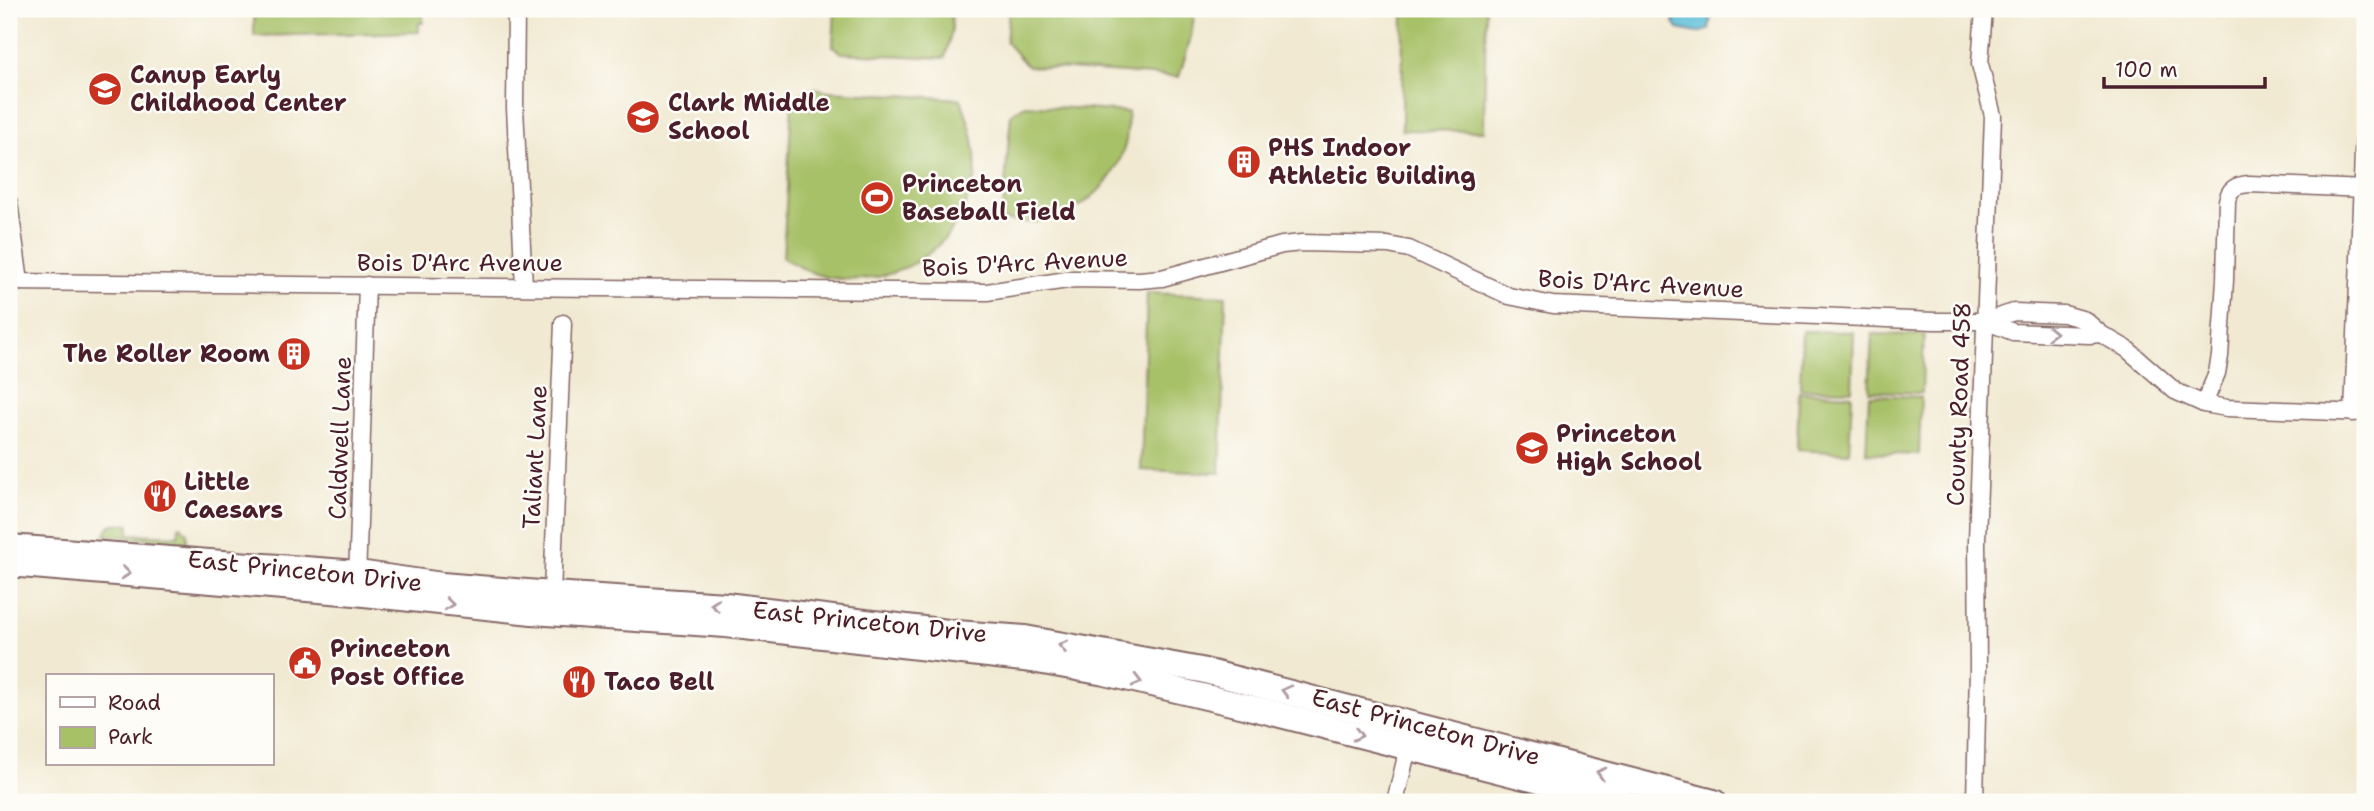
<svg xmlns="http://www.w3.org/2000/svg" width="2374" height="811" viewBox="0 0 2374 811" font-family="'Shantell Sans',sans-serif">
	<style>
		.green { fill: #a7c167; stroke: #787049; stroke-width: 2 }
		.water { fill: #59bcd7; stroke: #526e81; stroke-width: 2 }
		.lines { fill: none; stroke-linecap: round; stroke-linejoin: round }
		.minor-casing { stroke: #846665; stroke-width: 19 }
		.highway-casing { stroke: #846665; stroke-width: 28 }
		.minor { stroke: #fff; stroke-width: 16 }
		.highway { stroke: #fff; stroke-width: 24 }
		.oneway { stroke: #ae9aa0 }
		.labels { text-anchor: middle; stroke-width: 5; stroke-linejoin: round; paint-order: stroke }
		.poi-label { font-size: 24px; font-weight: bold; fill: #4a1f2b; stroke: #fdfcf7; text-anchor: start }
		.street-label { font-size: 24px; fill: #4a1f2b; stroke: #fdfcf7 }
	</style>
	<rect width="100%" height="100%" fill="#fdfcf7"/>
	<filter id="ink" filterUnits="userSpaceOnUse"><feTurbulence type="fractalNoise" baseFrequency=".0143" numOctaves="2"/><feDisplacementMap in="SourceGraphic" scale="14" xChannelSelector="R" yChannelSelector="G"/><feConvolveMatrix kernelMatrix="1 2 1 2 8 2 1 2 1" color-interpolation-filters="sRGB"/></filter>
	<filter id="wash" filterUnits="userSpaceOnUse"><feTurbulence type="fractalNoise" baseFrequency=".00686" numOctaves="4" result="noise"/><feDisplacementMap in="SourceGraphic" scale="28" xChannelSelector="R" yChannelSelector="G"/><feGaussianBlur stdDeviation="1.57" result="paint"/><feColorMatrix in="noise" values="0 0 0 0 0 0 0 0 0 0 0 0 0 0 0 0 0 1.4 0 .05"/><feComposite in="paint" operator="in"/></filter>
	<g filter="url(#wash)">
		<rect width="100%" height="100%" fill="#f1e9d1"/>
		<g class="green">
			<path d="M186,9H422L423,23H419V32L254,36V9L187,11Z"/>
			<path d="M835,9H951L952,30L945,58L842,53L833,46Z"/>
			<path d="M1009,9H1195L1191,37L1179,77L1027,66L1006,42Z"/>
			<path d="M1403,9H1486L1484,131L1402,130Z"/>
			<path d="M814,88L829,91L961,99C970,125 978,149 975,178C974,184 970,191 968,198C946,259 885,290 822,276C809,273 795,264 783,258L792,102L801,93Z"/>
			<path d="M1025,105L1128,112C1127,123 1128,135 1125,145C1114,186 1077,217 1035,222C1024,223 1013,221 1002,220L1011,114Z"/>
			<path d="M1147,293L1226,296L1220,473L1141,470Z"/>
			<path d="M1802,331L1854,332L1852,390L1800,389Z"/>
			<path d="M1872,334L1924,335L1922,393L1869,391Z"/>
			<path d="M1799,392L1852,395L1849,453L1797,450Z"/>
			<path d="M1869,395L1921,397L1919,455L1866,453Z"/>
			<path d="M114,524H129V534L178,536L179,527L181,526L187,533V543L105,535L109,526Z"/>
		</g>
		<path class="water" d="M1673,9H1712L1709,30L1697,33L1678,29L1673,21Z"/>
	</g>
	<g filter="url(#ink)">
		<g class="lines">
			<g class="minor-casing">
				<g id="minor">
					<path d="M516,9L515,108L524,286"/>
					<path d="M9,202L20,282"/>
					<path d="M9,282L987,292L1074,279L1139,280L1162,278L1282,245L1302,243L1388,245L1409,249L1509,296L1553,305L1934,321H1985L2014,312L2064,314L2085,320L2101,334L2089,335L2013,332L1985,321"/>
					<path d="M2101,334L2127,349L2175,391L2204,404L2227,408L2365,413"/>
					<path d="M2204,404L2217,373L2220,356L2225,280L2227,201C2229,188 2237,185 2249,184L2365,189"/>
					<path d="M2353,413L2364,128"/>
					<path d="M357,580L367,285"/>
					<path d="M552,594L563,323"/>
					<path d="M1395,802L1410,740"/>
					<path d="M1975,802L1978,669L1977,540L1993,116L1980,64L1984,9"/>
				</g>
			</g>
			<g class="highway-casing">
				<g id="highway">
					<path d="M9,547L358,573L442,585L552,594L726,605L956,633L1025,638L1201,670L1714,802"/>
					<path d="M9,564L355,593L532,612L726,625L1032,660L1105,673L1265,711L1622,802"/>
				</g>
			</g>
			<use href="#minor" class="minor"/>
			<use href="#highway" class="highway"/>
		</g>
		<defs><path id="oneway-chevron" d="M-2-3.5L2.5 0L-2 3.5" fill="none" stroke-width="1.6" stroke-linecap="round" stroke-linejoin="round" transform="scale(1.75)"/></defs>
		<g class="oneway">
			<use href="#oneway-chevron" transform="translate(2052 333) rotate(1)"/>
			<use href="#oneway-chevron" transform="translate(126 573) rotate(6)"/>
			<use href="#oneway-chevron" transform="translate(449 604) rotate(6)"/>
			<use href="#oneway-chevron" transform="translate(715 605) rotate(-177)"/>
			<use href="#oneway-chevron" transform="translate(1063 646) rotate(-169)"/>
			<use href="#oneway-chevron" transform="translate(1137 681) rotate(14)"/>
			<use href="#oneway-chevron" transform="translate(1286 691) rotate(-166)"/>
			<use href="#oneway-chevron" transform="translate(1358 735) rotate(14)"/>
			<use href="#oneway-chevron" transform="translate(1601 773) rotate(-165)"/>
		</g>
	</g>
	<defs>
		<g id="school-disc" transform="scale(1.75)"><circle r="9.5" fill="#c8321e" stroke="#fdfcf7"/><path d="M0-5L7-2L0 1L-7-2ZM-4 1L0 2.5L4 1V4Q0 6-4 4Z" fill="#fff"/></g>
		<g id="building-disc" transform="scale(1.75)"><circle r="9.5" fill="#c8321e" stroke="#fdfcf7"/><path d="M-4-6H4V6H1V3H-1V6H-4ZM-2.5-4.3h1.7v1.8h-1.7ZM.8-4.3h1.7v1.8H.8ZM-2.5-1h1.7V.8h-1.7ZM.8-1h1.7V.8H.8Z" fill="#fff"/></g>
		<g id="stadium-disc" transform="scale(1.75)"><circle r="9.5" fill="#c8321e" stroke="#fdfcf7"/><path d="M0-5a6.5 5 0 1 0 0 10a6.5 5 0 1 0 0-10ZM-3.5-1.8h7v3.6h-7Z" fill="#fff"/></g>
		<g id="restaurant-disc" transform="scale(1.75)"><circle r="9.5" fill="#c8321e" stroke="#fdfcf7"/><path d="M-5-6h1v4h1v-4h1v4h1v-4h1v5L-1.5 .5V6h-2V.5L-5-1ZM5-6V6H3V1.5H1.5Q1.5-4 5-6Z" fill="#fff"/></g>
		<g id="civic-disc" transform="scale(1.75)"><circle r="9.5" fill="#c8321e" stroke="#fdfcf7"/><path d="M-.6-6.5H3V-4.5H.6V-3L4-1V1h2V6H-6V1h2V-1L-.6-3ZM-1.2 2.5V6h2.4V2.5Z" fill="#fff"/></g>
	</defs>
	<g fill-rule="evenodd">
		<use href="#school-disc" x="105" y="89"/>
		<use href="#school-disc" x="643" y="117"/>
		<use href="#building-disc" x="1244" y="162"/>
		<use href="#stadium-disc" x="877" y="198"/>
		<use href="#building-disc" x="294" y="354"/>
		<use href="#school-disc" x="1532" y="448"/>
		<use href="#restaurant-disc" x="160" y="496"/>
		<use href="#civic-disc" x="305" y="663"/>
		<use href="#restaurant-disc" x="579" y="682"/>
	</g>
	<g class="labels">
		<g class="poi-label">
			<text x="130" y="83">Canup Early<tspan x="130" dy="28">Childhood Center</tspan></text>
			<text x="668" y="111">Clark Middle<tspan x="668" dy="28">School</tspan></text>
			<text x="1268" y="156">PHS Indoor<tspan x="1268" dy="28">Athletic Building</tspan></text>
			<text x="902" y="192">Princeton<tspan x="902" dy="28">Baseball Field</tspan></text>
			<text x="270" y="362" text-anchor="end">The Roller Room</text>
			<text x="1556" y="442">Princeton<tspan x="1556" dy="28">High School</tspan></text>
			<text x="184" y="490">Little<tspan x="184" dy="28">Caesars</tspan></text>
			<text x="330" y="657">Princeton<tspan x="330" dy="28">Post Office</tspan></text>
			<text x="604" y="690">Taco Bell</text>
		</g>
		<g class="street-label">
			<text x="460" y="271">Bois D'Arc Avenue</text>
			<text transform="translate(1025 263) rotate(-3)" y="8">Bois D'Arc Avenue</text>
			<text transform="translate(1641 284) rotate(3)" y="8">Bois D'Arc Avenue</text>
			<text transform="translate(1959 404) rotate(-88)" y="8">County Road 458</text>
			<text transform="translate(340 438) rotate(-88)" y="8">Caldwell Lane</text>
			<text transform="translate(535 457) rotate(-87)" y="8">Taliant Lane</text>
			<text transform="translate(305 571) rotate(6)" y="8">East Princeton Drive</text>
			<text transform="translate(870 622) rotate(6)" y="8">East Princeton Drive</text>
			<text transform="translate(1426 727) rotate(15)" y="8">East Princeton Drive</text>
		</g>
	</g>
	<rect width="2374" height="811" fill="none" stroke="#fdfcf7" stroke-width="35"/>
	<rect x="46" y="674" width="228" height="91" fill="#fdfcf7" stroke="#b5a4a5" stroke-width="2"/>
	<rect x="60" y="697" width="35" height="10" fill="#ffffff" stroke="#b5a4a5" stroke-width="2"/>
	<text x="108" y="710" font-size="21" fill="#4a1f2b">Road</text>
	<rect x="60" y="727" width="35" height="21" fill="#a7c167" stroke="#b5a4a5" stroke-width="2"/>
	<text x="108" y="744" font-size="21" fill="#4a1f2b">Park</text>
	<path d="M2104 77v10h161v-10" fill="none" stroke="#4a1f2b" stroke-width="3.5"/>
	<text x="2115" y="77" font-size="21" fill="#4a1f2b" stroke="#fdfcf7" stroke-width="5" paint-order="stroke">100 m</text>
</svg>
